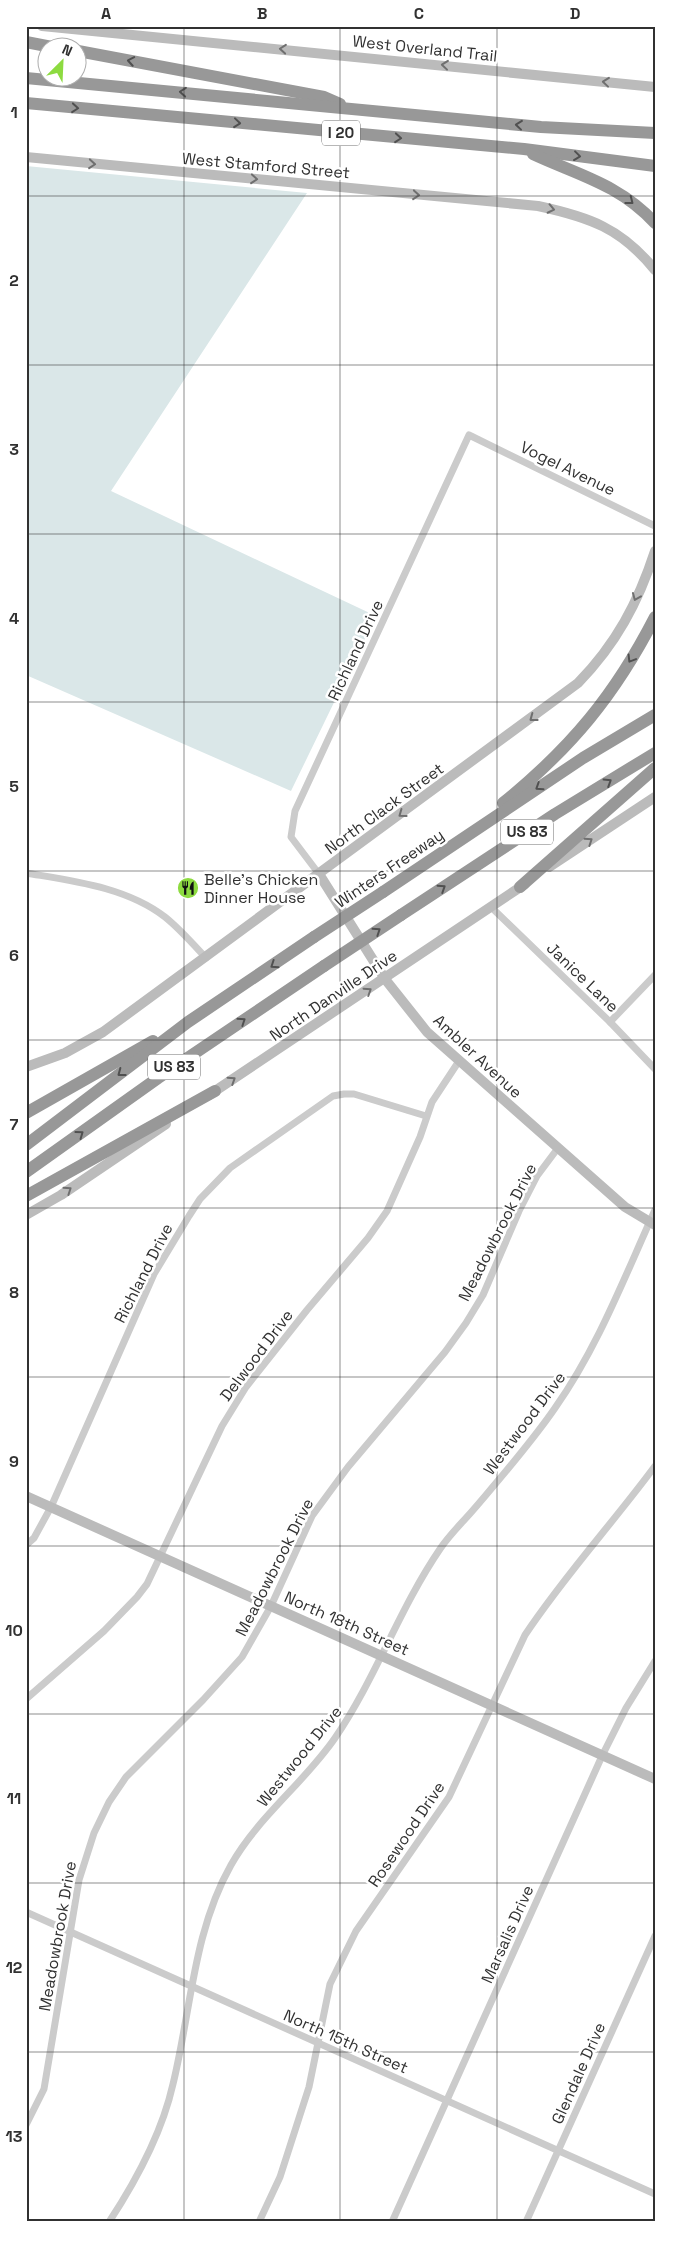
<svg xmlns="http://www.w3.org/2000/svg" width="681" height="2248" viewBox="0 0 681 2248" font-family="'Space Grotesk',sans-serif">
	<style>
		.green { fill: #dae7e8 }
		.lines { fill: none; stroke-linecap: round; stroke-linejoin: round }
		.street { stroke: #cbcbcb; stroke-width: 7 }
		.secondary { stroke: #bbb; stroke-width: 10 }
		.highway { stroke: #989898; stroke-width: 12 }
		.highway-bridge { stroke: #989898; stroke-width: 12 }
		.oneway { stroke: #6f6f6f }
		.oneway2 { stroke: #505050 }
		.grid { fill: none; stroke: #313131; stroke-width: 1; stroke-opacity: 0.55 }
		.labels { text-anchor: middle; stroke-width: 5; stroke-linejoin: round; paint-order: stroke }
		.shield { fill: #fff; stroke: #6f6f6f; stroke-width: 1 }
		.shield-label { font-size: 15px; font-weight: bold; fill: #313131 }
		.street-label { font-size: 16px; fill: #313131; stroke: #fff }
		.poi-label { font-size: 16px; fill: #313131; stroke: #fff; text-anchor: start }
		.neatline { fill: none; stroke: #313131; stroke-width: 2 }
		.grid-label { font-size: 16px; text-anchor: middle; font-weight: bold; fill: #313131 }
	</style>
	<rect width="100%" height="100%" fill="#fff"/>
	<path class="green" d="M26,166L307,193L111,491L376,616L291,791L26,675Z"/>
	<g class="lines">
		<g class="street">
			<path d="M26,873C73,881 126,887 165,917C180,929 193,944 206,958"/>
			<path d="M319,874L291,837L295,811L469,435L655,526"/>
			<path d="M491,907L610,1022L655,1069"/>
			<path d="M610,1022L655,975"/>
			<path d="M26,1545L34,1538L51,1507L154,1274L189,1216L200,1199L230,1168L333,1096L344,1094H354L426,1116"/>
			<path d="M26,1699L104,1631L137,1597L147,1584L222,1426L246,1387L307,1310L368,1238L387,1211L420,1137L432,1102L459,1061"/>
			<path d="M26,1912L655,2194"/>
			<path d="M26,2125L44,2089L79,1880L94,1833L109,1802L126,1777L203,1700L242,1657L271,1606L312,1516L348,1467L445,1352L466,1323L483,1295L519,1211L537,1176L558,1148"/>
			<path d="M109,2222C136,2181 162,2133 173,2084C191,2011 193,1932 231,1865C258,1817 304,1783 335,1738C376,1678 399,1609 440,1549C450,1534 463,1522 474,1509C502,1476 531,1443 555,1408C598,1347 624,1278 655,1210"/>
			<path d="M259,2222L280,2177L309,2087L330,1984L356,1931L449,1797L525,1635C564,1576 613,1523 655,1466"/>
			<path d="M392,2222L602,1756L626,1708L655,1661"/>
			<path d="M526,2222L655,1936"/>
		</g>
		<g class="secondary">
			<path d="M42,26L655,87"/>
			<path d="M26,157L538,206C589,217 621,228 655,270"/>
			<path d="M549,867L655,797"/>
			<path d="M319,874L385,979L427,1032L625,1207L655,1225"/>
			<path d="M26,1067L65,1053L103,1032L578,683C616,644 638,603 655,551"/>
			<path d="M209,1095L525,884"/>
			<path d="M26,1215L61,1195L166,1124"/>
			<path d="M26,1496L655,1779"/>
		</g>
		<g class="highway">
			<path d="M26,42L57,48"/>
			<path d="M78,51L324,97L340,104"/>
			<path d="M26,78L541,127L655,133"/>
			<path d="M26,103L524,149L655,166"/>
			<path d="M533,154C578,175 619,184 655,223"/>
			<path d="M503,803C571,748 615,695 655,617"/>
			<path d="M520,887L655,768"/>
			<path d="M383,892L583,758L655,715"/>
			<path d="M401,915L555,814L655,753"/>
			<path d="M26,1113L153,1041"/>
			<path d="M26,1145L188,1022L314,937"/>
			<path d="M26,1172L158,1078L324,966"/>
			<path d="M26,1196L215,1091"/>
		</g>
		<g class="highway-bridge">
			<path d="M314,937L383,892"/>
			<path d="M324,966L401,915"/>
		</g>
	</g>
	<defs><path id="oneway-chevron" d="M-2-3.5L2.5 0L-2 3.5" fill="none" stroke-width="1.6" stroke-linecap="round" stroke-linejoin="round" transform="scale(1.25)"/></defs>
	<g class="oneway">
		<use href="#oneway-chevron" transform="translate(283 49) rotate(-175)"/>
		<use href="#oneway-chevron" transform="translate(445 65) rotate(-174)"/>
		<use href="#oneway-chevron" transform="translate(606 82) rotate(-174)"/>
		<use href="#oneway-chevron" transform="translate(92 164) rotate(5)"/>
		<use href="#oneway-chevron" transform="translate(254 179) rotate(5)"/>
		<use href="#oneway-chevron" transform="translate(416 195) rotate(5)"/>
		<use href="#oneway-chevron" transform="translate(551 209) rotate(12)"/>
		<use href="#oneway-chevron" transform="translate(636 597) rotate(113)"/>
		<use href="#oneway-chevron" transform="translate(533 718) rotate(143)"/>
		<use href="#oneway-chevron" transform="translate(402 814) rotate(144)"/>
		<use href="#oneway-chevron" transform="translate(589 841) rotate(-34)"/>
		<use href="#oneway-chevron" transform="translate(368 991) rotate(-33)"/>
		<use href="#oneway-chevron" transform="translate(232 1080) rotate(-33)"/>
		<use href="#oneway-chevron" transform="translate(68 1190) rotate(-34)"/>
	</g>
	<g class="oneway2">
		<use href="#oneway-chevron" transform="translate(131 61) rotate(-170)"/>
		<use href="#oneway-chevron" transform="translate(183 92) rotate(-175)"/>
		<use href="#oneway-chevron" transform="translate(75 108) rotate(5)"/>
		<use href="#oneway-chevron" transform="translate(237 123) rotate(6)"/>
		<use href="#oneway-chevron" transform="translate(519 125) rotate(-174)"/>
		<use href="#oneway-chevron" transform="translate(398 138) rotate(5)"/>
		<use href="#oneway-chevron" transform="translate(577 156) rotate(7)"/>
		<use href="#oneway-chevron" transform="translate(630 201) rotate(38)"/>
		<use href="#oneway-chevron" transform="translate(631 659) rotate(121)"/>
		<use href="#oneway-chevron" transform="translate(608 782) rotate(-32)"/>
		<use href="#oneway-chevron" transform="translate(539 787) rotate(147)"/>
		<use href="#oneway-chevron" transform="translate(442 888) rotate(-33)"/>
		<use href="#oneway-chevron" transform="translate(377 931) rotate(-34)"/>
		<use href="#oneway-chevron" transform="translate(274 965) rotate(146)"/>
		<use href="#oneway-chevron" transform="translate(242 1021) rotate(-34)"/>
		<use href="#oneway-chevron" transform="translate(121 1073) rotate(143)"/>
		<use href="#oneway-chevron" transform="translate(80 1134) rotate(-36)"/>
	</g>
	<path class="grid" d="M184,26V2222M340,26V2222M497,26V2222M26,196H655M26,365H655M26,534H655M26,702H655M26,871H655M26,1040H655M26,1208H655M26,1377H655M26,1546H655M26,1714H655M26,1883H655M26,2052H655"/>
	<defs>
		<g id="restaurant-disc" transform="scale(1.125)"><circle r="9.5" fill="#8ddb40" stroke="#fff"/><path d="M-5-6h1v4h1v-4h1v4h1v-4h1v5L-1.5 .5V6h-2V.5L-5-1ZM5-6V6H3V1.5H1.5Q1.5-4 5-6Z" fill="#111"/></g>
	</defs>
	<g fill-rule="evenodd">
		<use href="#restaurant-disc" x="188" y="888"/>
	</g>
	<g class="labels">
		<g class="shield">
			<rect x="322" y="120.5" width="38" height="25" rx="4"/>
			<rect x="501" y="819.5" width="52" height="25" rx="4"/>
			<rect x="148" y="1054.5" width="52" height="25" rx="4"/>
		</g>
		<g class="shield-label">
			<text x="341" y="138">I 20</text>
			<text x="527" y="837">US 83</text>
			<text x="174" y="1072">US 83</text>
		</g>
		<g class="street-label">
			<text transform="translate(425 48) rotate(6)" y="6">West Overland Trail</text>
			<text transform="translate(266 165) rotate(5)" y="6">West Stamford Street</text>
			<text transform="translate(568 468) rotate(26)" y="6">Vogel Avenue</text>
			<text transform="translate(355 650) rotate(-65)" y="6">Richland Drive</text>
			<text transform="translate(384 808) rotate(-36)" y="6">North Clack Street</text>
			<text transform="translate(389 868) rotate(-34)" y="6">Winters Freeway</text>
			<text transform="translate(583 977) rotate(44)" y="6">Janice Lane</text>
			<text transform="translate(333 995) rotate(-34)" y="6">North Danville Drive</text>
			<text transform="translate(478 1056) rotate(43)" y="6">Ambler Avenue</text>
			<text transform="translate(497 1232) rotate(-63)" y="6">Meadowbrook Drive</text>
			<text transform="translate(143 1273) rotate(-63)" y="6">Richland Drive</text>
			<text transform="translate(256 1355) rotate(-53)" y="6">Delwood Drive</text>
			<text transform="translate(524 1423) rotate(-53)" y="6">Westwood Drive</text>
			<text transform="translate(274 1567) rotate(-63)" y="6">Meadowbrook Drive</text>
			<text transform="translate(347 1623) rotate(24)" y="6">North 18th Street</text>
			<text transform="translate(299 1756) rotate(-51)" y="6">Westwood Drive</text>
			<text transform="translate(406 1834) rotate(-56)" y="6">Rosewood Drive</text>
			<text transform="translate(507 1934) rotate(-66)" y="6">Marsalis Drive</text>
			<text transform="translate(57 1936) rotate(-80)" y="6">Meadowbrook Drive</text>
			<text transform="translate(346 2041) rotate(24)" y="6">North 15th Street</text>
			<text transform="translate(578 2073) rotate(-66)" y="6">Glendale Drive</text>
		</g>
		<g class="poi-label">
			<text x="204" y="885">Belle's Chicken<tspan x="204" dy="18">Dinner House</tspan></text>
		</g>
	</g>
	<rect width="681" height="2248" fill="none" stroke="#ffffff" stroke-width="55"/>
	<g transform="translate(62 62) rotate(24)"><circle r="24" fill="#ffffff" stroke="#adadad"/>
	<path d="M0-4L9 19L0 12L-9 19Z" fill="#8ddb40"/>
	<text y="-8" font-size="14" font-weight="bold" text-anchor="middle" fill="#313131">N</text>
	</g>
	<rect x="28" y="28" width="626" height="2192" class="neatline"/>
	<g class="grid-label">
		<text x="106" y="19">A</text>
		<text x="262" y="19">B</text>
		<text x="419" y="19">C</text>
		<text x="575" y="19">D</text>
		<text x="14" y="118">1</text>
		<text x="14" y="286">2</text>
		<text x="14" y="455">3</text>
		<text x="14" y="624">4</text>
		<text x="14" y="792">5</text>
		<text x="14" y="961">6</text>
		<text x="14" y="1130">7</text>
		<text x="14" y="1298">8</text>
		<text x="14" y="1467">9</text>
		<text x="14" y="1636">10</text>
		<text x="14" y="1804">11</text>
		<text x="14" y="1973">12</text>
		<text x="14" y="2142">13</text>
	</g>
</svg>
